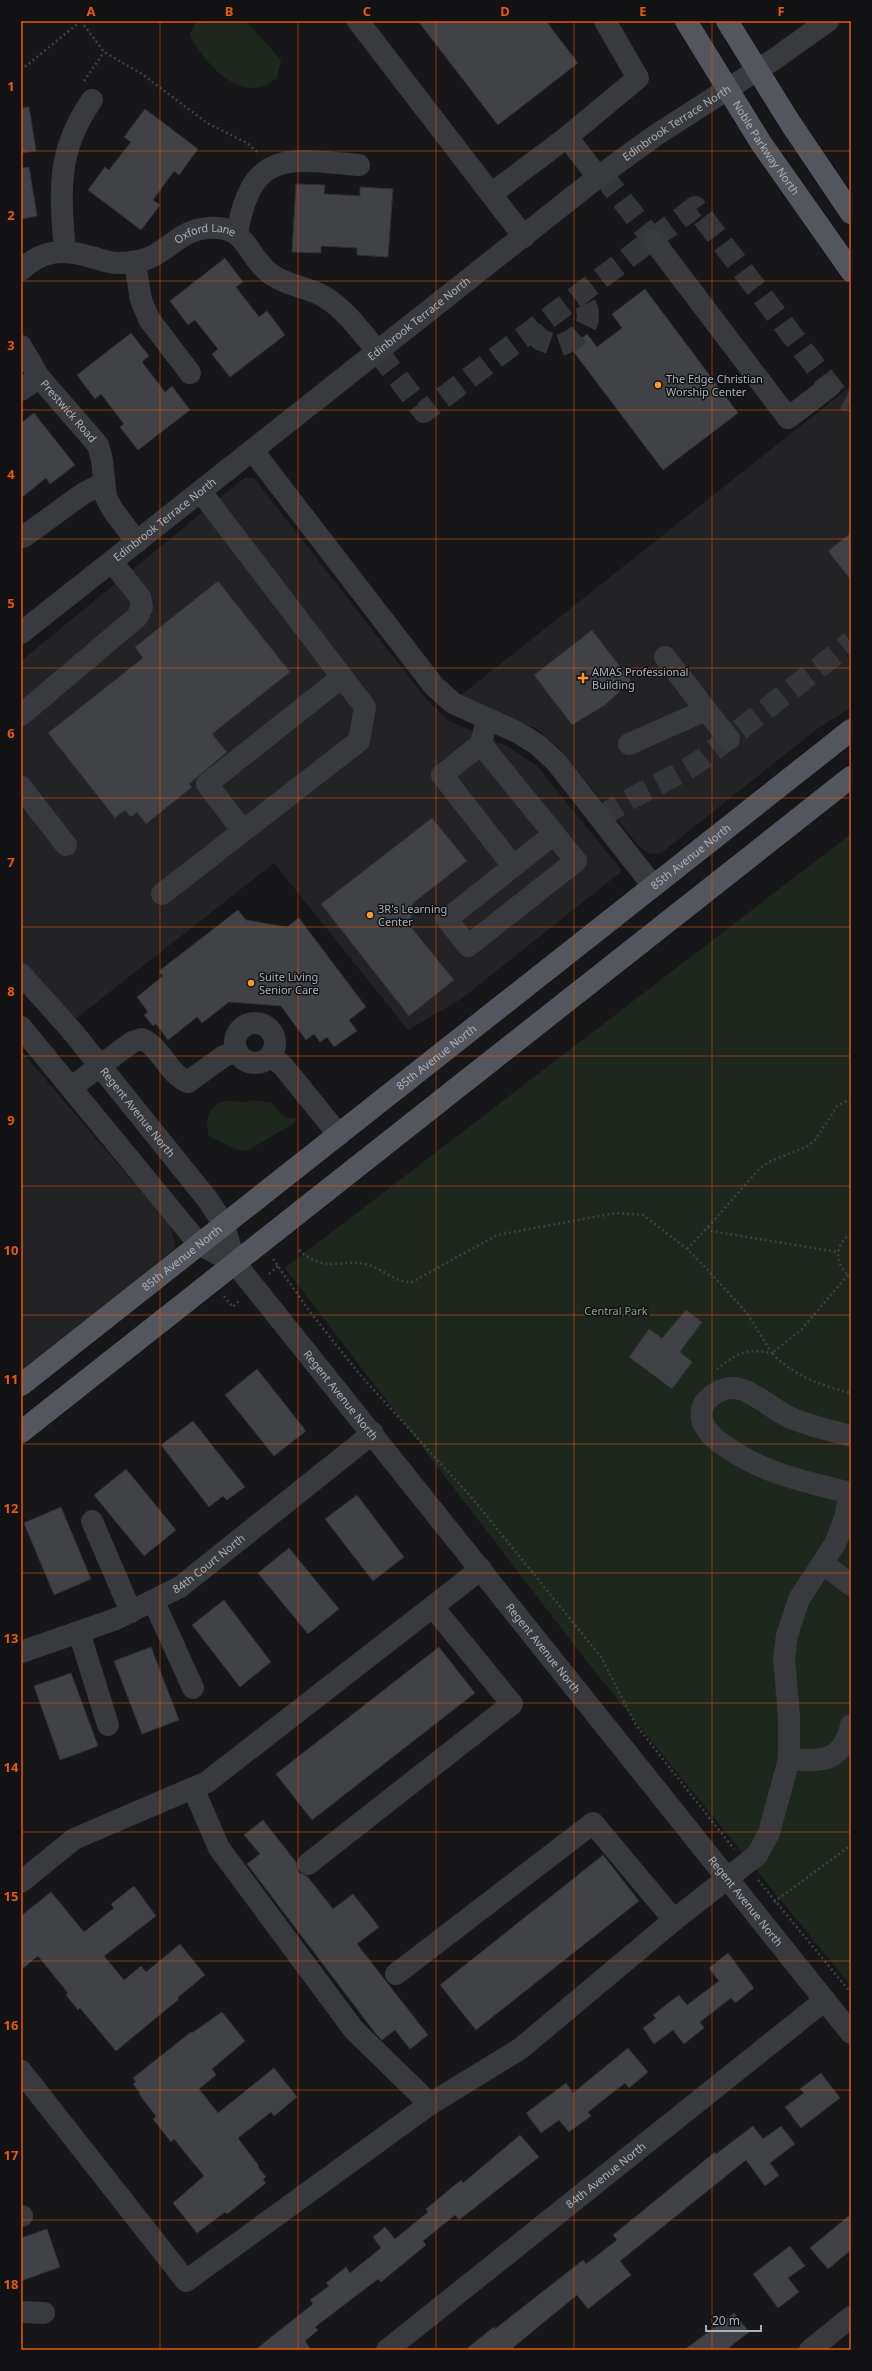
<svg xmlns="http://www.w3.org/2000/svg" width="872" height="2371" viewBox="0 0 872 2371" font-family="'Noto Sans',sans-serif">
	<style>
		.built { fill: #232326 }
		.green { fill: #1e271e }
		.building { fill: #414246; stroke: #313135 }
		.lines { fill: none; stroke-linecap: round; stroke-linejoin: round }
		.minor-tunnel { stroke: #343639; stroke-width: 22; stroke-dasharray: 22 11; stroke-linecap: butt }
		.path { stroke: #3d4145; stroke-width: 2.5; stroke-dasharray: 2 3; stroke-linecap: butt }
		.minor { stroke: #383a3e; stroke-width: 22 }
		.major { stroke: #53575d; stroke-width: 22 }
		.grid { fill: none; stroke: #e8590c; stroke-width: 1; stroke-opacity: 0.55 }
		.poi-dot { fill: #fa972e; stroke: #121214; stroke-width: 1.5 }
		.labels { text-anchor: middle; stroke-width: 3; stroke-linejoin: round; paint-order: stroke }
		.street-label { font-size: 11px; fill: #a8b0b9; stroke: #121214 }
		.poi-label { font-size: 11px; fill: #a8b0b9; stroke: #121214; text-anchor: start }
		.park-label { font-size: 11px; fill: #82a57e; stroke: #121214 }
		.neatline { fill: none; stroke: #e8590c; stroke-width: 1.5 }
		.grid-label { font-size: 13px; text-anchor: middle; font-weight: bold; fill: #e8590c }
	</style>
	<rect width="100%" height="100%" fill="#171719"/>
	<g class="built">
		<path d="M851,386V708L817,729L661,853L649,854L638,845L558,747L537,729L460,696Z"/>
		<path d="M244,478H254L426,699L449,721L509,747L537,766L622,871L461,999L408,1030L274,863L74,1020L21,964V661Z"/>
		<path d="M21,1051L170,1225L175,1243L174,1249L21,1376Z"/>
	</g>
	<g class="green">
		<path d="M196,21H246L281,60L277,78C272,81 266,86 261,87C230,94 202,58 190,35Z"/>
		<path d="M851,834V1986L588,1663L285,1268Z"/>
		<path d="M251,1100L273,1103C279,1114 283,1119 296,1118L294,1123L247,1151L235,1149L209,1136C205,1124 207,1106 223,1102C233,1099 241,1105 251,1100Z"/>
	</g>
	<g class="building">
		<path d="M418,21H546L578,63L498,125Z"/>
		<path d="M29,107L36,151L21,153V108Z"/>
		<path d="M145,109L198,149L179,175L174,171L153,200L160,205L141,230L88,190L105,167L109,170L131,142L124,137Z"/>
		<path d="M29,167L37,216L21,219V168Z"/>
		<path d="M296,184L325,185L324,194L360,196V187L393,189L388,257L357,255V248L321,246V253L292,252Z"/>
		<path d="M225,258L243,282L236,287L259,317L267,311L285,335L230,377L212,354L218,349L195,320L188,325L170,301Z"/>
		<path d="M645,289L738,413L663,470L570,347L587,334L597,347L622,328L612,314Z"/>
		<path d="M131,333L149,356L142,362L165,392L172,386L190,410L138,450L120,427L124,424L101,394L95,399L77,375Z"/>
		<path d="M34,413L75,465L50,484L46,478L21,498V423Z"/>
		<path d="M851,533V580L828,551Z"/>
		<path d="M218,581L290,672L212,734L227,752L189,784L192,787L146,824L137,812L131,817L125,810L115,818L48,733L143,658L135,647Z"/>
		<path d="M592,630L631,681L605,705L572,725L534,675Z"/>
		<path d="M432,818L467,861L413,903L410,926L454,980L409,1016L321,904Z"/>
		<path d="M238,910L246,920L287,927L299,918L366,1007L349,1020L357,1031L334,1047L327,1037L320,1042L314,1034L306,1040L281,1006L229,1002L202,1023L197,1017L168,1040L156,1024L153,1026L144,1015L148,1012L137,997L163,976L159,971Z"/>
		<path d="M686,1310L702,1322L680,1352L692,1362L672,1389L629,1357L649,1329L662,1338Z"/>
		<path d="M257,1369L306,1431L274,1456L225,1395Z"/>
		<path d="M193,1421L245,1487L227,1500L223,1496L209,1507L161,1445Z"/>
		<path d="M126,1469L176,1530L144,1556L94,1495Z"/>
		<path d="M357,1495L404,1557L373,1581L325,1519Z"/>
		<path d="M61,1507L91,1579L54,1595L24,1523Z"/>
		<path d="M289,1548L339,1609L308,1634L258,1573Z"/>
		<path d="M224,1600L271,1662L240,1687L192,1625Z"/>
		<path d="M151,1647L179,1720L142,1734L114,1661Z"/>
		<path d="M439,1647L475,1693L312,1820L276,1774Z"/>
		<path d="M71,1673L98,1746L60,1760L34,1686Z"/>
		<path d="M263,1820L296,1862L298,1872L307,1876L333,1909L353,1894L379,1927L357,1944L428,2035L410,2049L395,2030L382,2040L376,2034L247,1864L260,1854L244,1835Z"/>
		<path d="M603,1855L639,1901L476,2030L440,1985Z"/>
		<path d="M134,1886L156,1916L104,1956L124,1980L141,1966L146,1972L180,1944L205,1975L177,1998L179,1999L116,2051L80,2008L78,2010L66,1995L68,1993L38,1956L21,1970V1916L51,1892L84,1932L114,1908L111,1904Z"/>
		<path d="M728,1953L754,1988L735,2003L731,1998L700,2022L704,2028L684,2044L673,2030L654,2044L643,2028L656,2018L653,2015L679,1995L687,2005L719,1981L709,1968Z"/>
		<path d="M222,2012L245,2041L212,2069L216,2075L199,2089L218,2113L274,2068L297,2097L274,2116L271,2112L238,2138L259,2166L258,2167L266,2177L263,2179L266,2183L227,2214L225,2212L197,2233L173,2203L204,2176L174,2139L171,2142L153,2119L156,2116L139,2094L140,2093L133,2084L136,2082L133,2078L191,2032L192,2033Z"/>
		<path d="M628,2048L648,2072L629,2088L625,2083L588,2112L591,2116L569,2132L559,2120L541,2133L526,2113L566,2083L573,2093Z"/>
		<path d="M821,2073L840,2098L801,2128L785,2107L804,2093L800,2089Z"/>
		<path d="M753,2126L763,2139L781,2126L795,2144L770,2163L779,2175L765,2186L746,2160L620,2261L631,2275L588,2309L577,2295L510,2350H465L494,2327L495,2329L583,2260L586,2264L617,2240L613,2235L715,2152L716,2154Z"/>
		<path d="M520,2135L539,2157L459,2220L455,2215L423,2241L426,2245L381,2282L378,2279L315,2327L318,2330L305,2341L311,2350H255L313,2304L310,2300L329,2286L326,2283L346,2267L350,2273L381,2248L373,2237L385,2227L395,2239L428,2212L426,2209L461,2180L463,2183Z"/>
		<path d="M851,2214V2250L828,2269L810,2248Z"/>
		<path d="M47,2229L60,2267L21,2281V2238Z"/>
		<path d="M790,2246L805,2266L788,2278L799,2292L778,2308L753,2274Z"/>
		<path d="M734,2313L749,2332L726,2350H684Z"/>
	</g>
	<g class="lines">
		<g class="minor-tunnel">
			<path d="M602,174L653,240"/>
			<path d="M532,331L541,340L558,346C583,338 599,318 579,295"/>
			<path d="M378,352L424,412L695,207L837,395L851,402"/>
			<path d="M601,818C633,793 671,781 704,758L851,642"/>
		</g>
		<g class="path">
			<path d="M81,21L104,52L142,74L207,123L247,143L258,153"/>
			<path d="M21,70L81,21"/>
			<path d="M84,81L104,52"/>
			<path d="M708,1227L760,1168L771,1161L808,1146L816,1139L837,1106L851,1099"/>
			<path d="M851,1234C833,1244 835,1267 851,1277"/>
			<path d="M687,1249L708,1227L711,1231L838,1252"/>
			<path d="M299,1250C326,1275 342,1257 369,1265C384,1270 396,1283 412,1282L497,1235L616,1213L643,1215L687,1249L704,1266L746,1312L772,1353C745,1348 738,1353 717,1369"/>
			<path d="M273,1259L310,1312L361,1376L473,1499L601,1657L636,1725L734,1849"/>
			<path d="M269,1274L279,1265"/>
			<path d="M848,1275L801,1330L772,1353C792,1375 822,1386 851,1393"/>
			<path d="M224,1296L233,1307L240,1300"/>
			<path d="M758,1880L851,1993"/>
			<path d="M774,1902L851,1845"/>
		</g>
		<g class="minor">
			<path d="M358,21L491,194L567,137L638,78L605,21"/>
			<path d="M567,137L598,177"/>
			<path d="M491,194L524,237"/>
			<path d="M237,233C252,148 289,159 359,165"/>
			<path d="M653,240L788,418L830,386"/>
			<path d="M65,251C60,192 56,151 92,100"/>
			<path d="M135,263L141,300L149,319L190,373"/>
			<path id="s1" d="M21,270C43,249 63,249 91,257C100,259 108,263 117,263C131,263 143,262 155,255C174,244 186,229 208,228C249,225 245,256 272,275C285,284 303,287 317,293C343,305 360,331 378,352"/>
			<path id="s2" d="M21,346L39,377L98,445L102,460L106,497L112,509L137,542"/>
			<path d="M21,390L39,377"/>
			<path d="M253,451L434,686L453,703L517,732L538,745L557,763L653,886"/>
			<path d="M23,537L84,493L104,483"/>
			<path id="s3" d="M21,633L598,177L656,135L773,60L828,21"/>
			<path d="M665,657L706,710"/>
			<path d="M21,715L137,617L142,607L140,597L112,562"/>
			<path d="M487,719L481,744L576,861L468,946L447,919L554,834"/>
			<path d="M481,744L442,775L513,866"/>
			<path d="M629,744L706,710L729,739"/>
			<path d="M21,787L66,845"/>
			<path d="M243,831L207,784L342,677"/>
			<path d="M162,894L359,741L365,707L201,492"/>
			<path id="s4" d="M21,974L72,1031L208,1200L224,1225L235,1263L851,2033"/>
			<circle cx="255" cy="1043" r="20"/>
			<path d="M21,1027L199,1244L235,1263"/>
			<path d="M271,1056L283,1066L339,1135"/>
			<path d="M72,1087L132,1042L142,1039C162,1048 168,1074 188,1082L224,1056L237,1051"/>
			<path d="M92,1521L131,1612"/>
			<path d="M824,1564L851,1585"/>
			<path d="M154,1602L193,1688"/>
			<path d="M79,1632L108,1725"/>
			<path id="s5" d="M21,1652L116,1619L180,1587L373,1433"/>
			<path d="M789,1759C822,1762 843,1762 851,1725"/>
			<path d="M193,1788L219,1848L354,2030L430,2104"/>
			<path d="M308,1864L512,1704L433,1607"/>
			<path d="M21,1882L74,1839L207,1782L481,1569"/>
			<path d="M396,1974L593,1823L674,1920"/>
			<path d="M21,2071L186,2281L430,2104L520,2049L674,1920L757,1855L769,1833L789,1759V1716L784,1659L787,1635L799,1599L835,1544L845,1518L850,1493C812,1483 774,1476 739,1455C726,1447 709,1437 703,1423C694,1401 722,1384 740,1389C751,1391 775,1410 787,1416C807,1426 830,1430 851,1436"/>
			<path d="M21,2216H22"/>
			<path d="M21,2312L44,2313"/>
			<path id="s6" d="M387,2350L825,2000"/>
			<path d="M810,2350L851,2317"/>
		</g>
		<g class="major">
			<path id="s7" d="M686,21L761,143L851,271"/>
			<path d="M727,21L791,124L851,213"/>
			<path id="s8" d="M21,1385L851,730"/>
			<path d="M21,1432L851,777"/>
		</g>
	</g>
	<path class="grid" d="M160,21V2350M298,21V2350M436,21V2350M574,21V2350M712,21V2350M21,151H851M21,281H851M21,410H851M21,539H851M21,668H851M21,798H851M21,927H851M21,1056H851M21,1186H851M21,1315H851M21,1444H851M21,1573H851M21,1703H851M21,1832H851M21,1961H851M21,2090H851M21,2220H851"/>
	<g class="poi-dot">
		<circle cx="658" cy="385" r="4"/>
		<path d="M581 672h4v4h4v4h-4v4h-4v-4h-4v-4h4z"/>
		<circle cx="370" cy="915" r="4"/>
		<circle cx="251" cy="983" r="4"/>
	</g>
	<g class="labels">
		<g class="street-label">
			<text dy="4" stroke="none"><textPath href="#s3" startOffset="831">Edinbrook Terrace North</textPath></text>
			<text dy="4" stroke="none"><textPath href="#s7" startOffset="150">Noble Parkway North</textPath></text>
			<text dy="4" stroke="none"><textPath href="#s1" startOffset="198">Oxford Lane</textPath></text>
			<text dy="4" stroke="none"><textPath href="#s3" startOffset="507">Edinbrook Terrace North</textPath></text>
			<text dy="4" stroke="none"><textPath href="#s2" startOffset="81">Prestwick Road</textPath></text>
			<text dy="4" stroke="none"><textPath href="#s3" startOffset="183">Edinbrook Terrace North</textPath></text>
			<text dy="4" stroke="none"><textPath href="#s8" startOffset="853">85th Avenue North</textPath></text>
			<text dy="4" stroke="none"><textPath href="#s8" startOffset="529">85th Avenue North</textPath></text>
			<text dy="4" stroke="none"><textPath href="#s4" startOffset="181">Regent Avenue North</textPath></text>
			<text dy="4" stroke="none"><textPath href="#s8" startOffset="205">85th Avenue North</textPath></text>
			<text dy="4" stroke="none"><textPath href="#s4" startOffset="532">Regent Avenue North</textPath></text>
			<text dy="4" stroke="none"><textPath href="#s5" startOffset="209">84th Court North</textPath></text>
			<text dy="4" stroke="none"><textPath href="#s4" startOffset="856">Regent Avenue North</textPath></text>
			<text dy="4" stroke="none"><textPath href="#s4" startOffset="1180">Regent Avenue North</textPath></text>
			<text dy="4" stroke="none"><textPath href="#s6" startOffset="280">84th Avenue North</textPath></text>
		</g>
		<g class="poi-label">
			<text x="666" y="383">The Edge Christian<tspan x="666" dy="13">Worship Center</tspan></text>
			<text x="592" y="676">AMAS Professional<tspan x="592" dy="13">Building</tspan></text>
			<text x="378" y="913">3R's Learning<tspan x="378" dy="13">Center</tspan></text>
			<text x="259" y="981">Suite Living<tspan x="259" dy="13">Senior Care</tspan></text>
		</g>
		<g class="park-label">
			<text x="616" y="1315">Central Park</text>
		</g>
	</g>
	<rect width="872" height="2371" fill="none" stroke="#121214" stroke-width="44"/>
	<path d="M706 2325v6h55v-6" fill="none" stroke="#a8b0b9" stroke-width="2"/>
	<text x="712" y="2325" font-size="12" fill="#a8b0b9" stroke="#121214" stroke-width="3" paint-order="stroke">20 m</text>
	<rect x="22" y="22" width="828" height="2327" class="neatline"/>
	<g class="grid-label">
		<text x="91" y="16">A</text>
		<text x="229" y="16">B</text>
		<text x="367" y="16">C</text>
		<text x="505" y="16">D</text>
		<text x="643" y="16">E</text>
		<text x="781" y="16">F</text>
		<text x="11" y="91">1</text>
		<text x="11" y="220">2</text>
		<text x="11" y="350">3</text>
		<text x="11" y="479">4</text>
		<text x="11" y="608">5</text>
		<text x="11" y="738">6</text>
		<text x="11" y="867">7</text>
		<text x="11" y="996">8</text>
		<text x="11" y="1125">9</text>
		<text x="11" y="1255">10</text>
		<text x="11" y="1384">11</text>
		<text x="11" y="1513">12</text>
		<text x="11" y="1643">13</text>
		<text x="11" y="1772">14</text>
		<text x="11" y="1901">15</text>
		<text x="11" y="2030">16</text>
		<text x="11" y="2160">17</text>
		<text x="11" y="2289">18</text>
	</g>
</svg>
